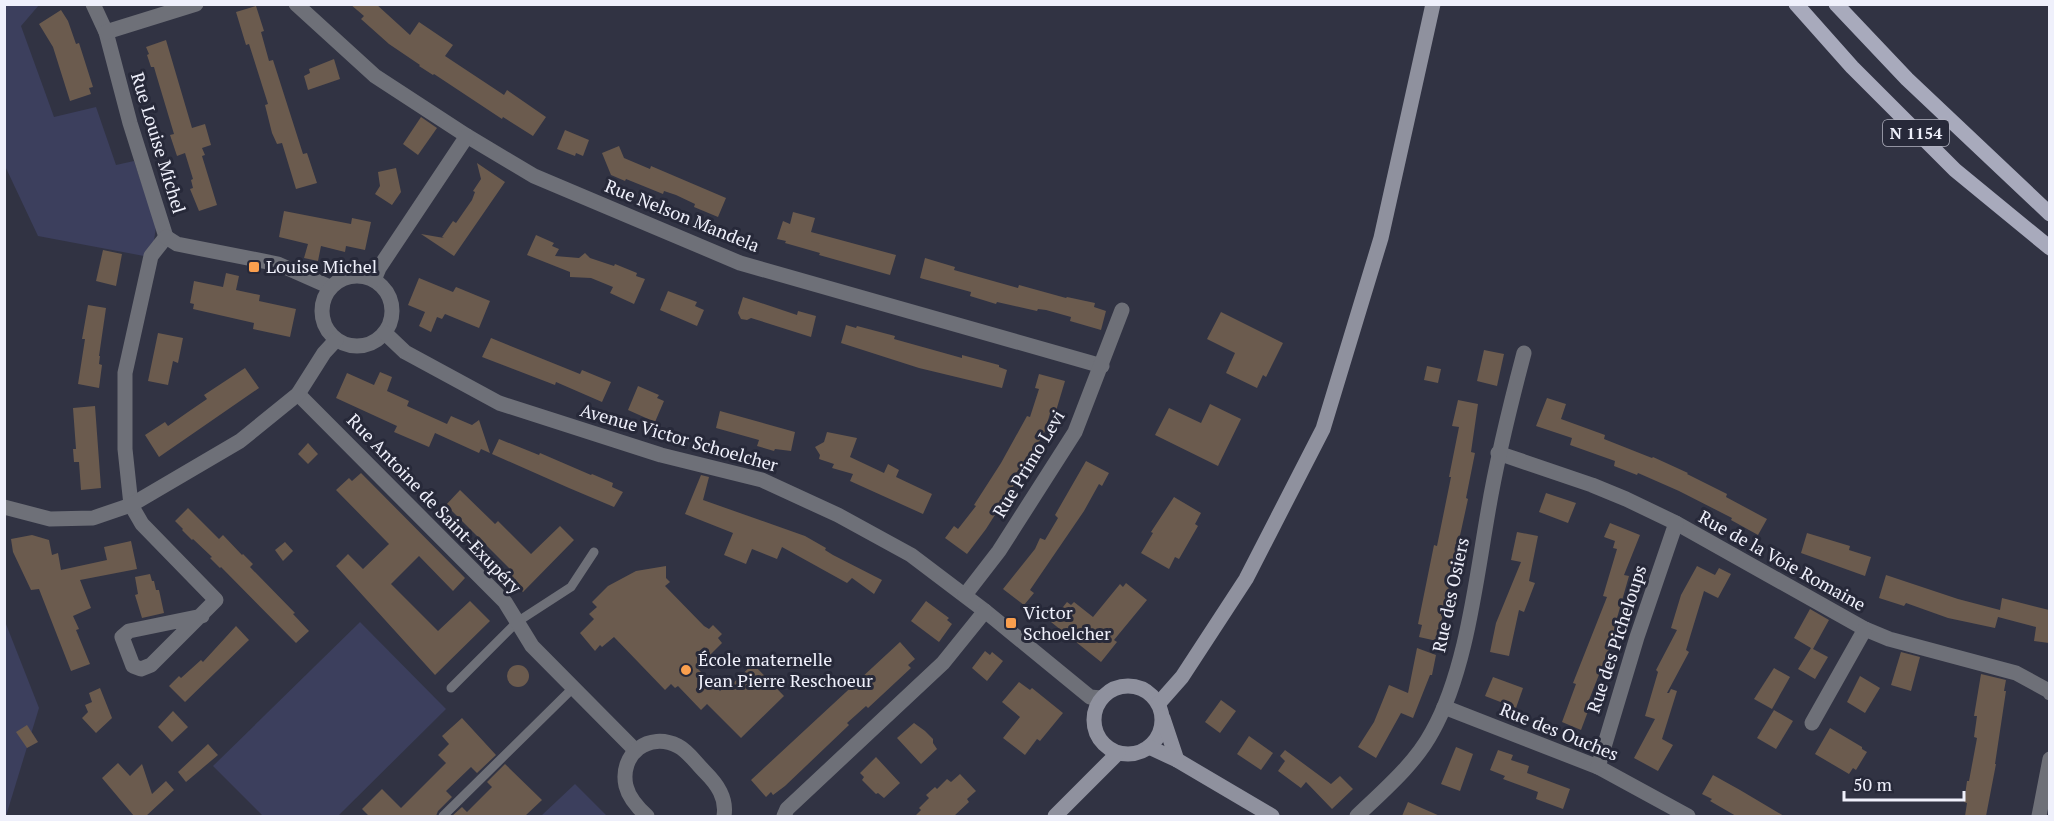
<svg xmlns="http://www.w3.org/2000/svg" width="2054" height="821" viewBox="0 0 2054 821" font-family="'PT Serif',serif">
	<style>
		.green { fill: #3c3f5d }
		.building { fill: #6b5b4e }
		.lines { fill: none; stroke-linecap: round; stroke-linejoin: round }
		.lane { stroke: #6e7078; stroke-width: 9 }
		.street { stroke: #6e7078; stroke-width: 15 }
		.secondary { stroke: #8f919e; stroke-width: 15 }
		.primary { stroke: #a8aabc; stroke-width: 15 }
		.poi-dot { fill: #fa9f4e; stroke: #272939; stroke-width: 2 }
		.labels { text-anchor: middle; stroke-width: 6; stroke-linejoin: round; paint-order: stroke }
		.shield { fill: #272939; stroke: #b3b4c1; stroke-width: 1.5 }
		.shield-label { font-size: 16px; font-weight: bold; fill: #eff0fb }
		.street-label { font-size: 18px; fill: #eff0fb; stroke: #272939 }
		.poi-label { font-size: 18px; fill: #eff0fb; stroke: #272939; text-anchor: start }
	</style>
	<rect width="100%" height="100%" fill="#313343"/>
	<g class="green">
		<path d="M4,5H39L21,26L54,117L96,107L116,165L134,161L156,226L154,241L144,256L38,236L5,166Z"/>
		<path d="M4,619L39,708L6,816H4Z"/>
		<path d="M360,622L446,709L338,816H263L213,766Z"/>
		<path d="M575,784L607,816H541Z"/>
	</g>
	<g class="building">
		<path d="M350,4H376L410,35L419,22L453,45L445,56L504,95L507,90L546,117L533,136L503,117L502,119L434,74L433,75L419,66L420,65L389,44L361,19L364,16Z"/>
		<path d="M256,6L264,31L261,32L269,61L273,60L303,154L307,153L317,183L296,189L282,143L277,144L272,133L265,105L268,104L249,44L246,45L236,12Z"/>
		<path d="M61,10L68,21L76,44L79,43L93,87L89,88L91,94L70,101L53,47L39,24Z"/>
		<path d="M166,40L192,128L205,124L211,145L202,148L205,155L202,156L217,205L199,211L190,189L193,188L191,180L193,179L185,153L177,156L170,135L174,134L156,74L154,67H151L147,55L149,54L146,47Z"/>
		<path d="M334,59L340,79L308,90L304,76L310,73L309,69Z"/>
		<path d="M421,117L437,128L418,155L403,144Z"/>
		<path d="M565,130L589,140L583,156L576,153L575,156L557,149Z"/>
		<path d="M619,146L624,158L650,169L651,166L726,198L718,217L694,207L695,204L676,195L664,191L663,194L626,179L625,181L611,175L602,153Z"/>
		<path d="M477,163L505,182L454,256L421,234L444,238L442,237L453,221L456,223L472,200L475,192L473,191L481,179Z"/>
		<path d="M396,168L401,192L392,205L375,194L380,186L378,172Z"/>
		<path d="M284,211L351,224L352,218L371,222L365,250L346,246L345,252L321,246L318,261L304,258L308,244L279,237Z"/>
		<path d="M793,212L815,218L811,232L896,255L890,275L819,255L820,253L785,243L786,241L777,239L783,221L790,224Z"/>
		<path d="M536,235L554,243L552,246L559,249L555,256L579,258L585,253L590,258L614,266L615,264L637,273L636,276L645,279L634,304L610,293L613,287L591,278L570,277V272L527,255Z"/>
		<path d="M103,250L122,254L116,286L96,281Z"/>
		<path d="M925,258L955,267L954,270L1018,288L1019,285L1066,298L1067,297L1095,303L1094,307L1106,311L1101,330L1070,321L1071,317L1046,310L1038,309L1037,311L997,302L996,304L970,296L971,292L920,278Z"/>
		<path d="M226,273L239,276L236,290L260,295L259,301L296,309L290,337L253,329L254,323L193,309L194,304L190,303L194,281L223,287Z"/>
		<path d="M419,278L453,292L456,287L490,301L479,328L445,314L442,319L437,317L431,332L419,326L425,312L408,305Z"/>
		<path d="M668,291L697,302L695,306L704,310L697,326L660,310Z"/>
		<path d="M743,297L797,315L798,311L816,316L811,337L751,318L747,320L741,319L738,313Z"/>
		<path d="M88,305L106,308L99,356H100L99,364L102,365L99,388L78,384L85,339H82Z"/>
		<path d="M1221,312L1283,343L1266,377L1263,375L1257,388L1226,373L1235,353L1207,339Z"/>
		<path d="M846,325L856,328L857,326L895,336L894,339L962,358V355L999,365V367L1007,370L1002,388L919,368L841,343Z"/>
		<path d="M158,333L183,338L178,363L173,361L168,385L148,381Z"/>
		<path d="M491,338L580,374L582,370L611,382L602,402L556,382L555,385L482,357Z"/>
		<path d="M1484,350L1504,354L1497,386L1477,381Z"/>
		<path d="M1427,366L1441,369L1438,383L1424,380Z"/>
		<path d="M245,368L259,388L159,457L145,435L165,422L168,426L188,412L207,399L204,395Z"/>
		<path d="M380,372L392,377L387,391L409,401L407,406L447,424L451,416L472,425L479,420L490,453L481,449L479,453L435,433L429,447L394,432L397,426L336,398L347,373L374,385Z"/>
		<path d="M1039,374L1065,381L1056,411L1051,410L1045,431L1021,474L986,529L967,554L945,538L954,526L958,529L976,506L974,505L1001,463L1027,416L1030,417L1039,389L1035,388Z"/>
		<path d="M638,386L659,395L657,398L664,401L655,422L628,410Z"/>
		<path d="M1547,398L1566,404L1561,419L1605,435L1604,439L1652,458L1653,457L1688,473L1687,474L1727,494L1726,497L1767,519L1758,535L1731,520L1732,518L1679,491L1638,473L1637,475L1614,466L1615,461L1570,445L1572,438L1536,426Z"/>
		<path d="M1458,400L1478,404L1471,452L1475,453L1466,498L1468,499L1437,641L1419,637L1422,625L1418,624L1434,545L1437,546L1451,477H1449L1459,427L1452,426Z"/>
		<path d="M1210,404L1241,419L1218,466L1155,435L1169,408L1201,423Z"/>
		<path d="M95,406L101,488L81,490L79,462H74L73,449H76L73,408Z"/>
		<path d="M720,411L795,432L791,451L775,449L774,451L757,446L759,440L716,428Z"/>
		<path d="M827,432L857,438L850,457L884,473L888,464L899,470L896,477L932,494L923,514L850,481L853,474L832,468L834,464L819,459L820,455L815,447L824,442Z"/>
		<path d="M499,439L539,455L540,453L591,475L592,474L613,483L612,487L623,492L614,507L569,488L492,454Z"/>
		<path d="M308,443L318,454L308,464L298,454Z"/>
		<path d="M1086,461L1109,473L1102,486L1099,484L1084,511L1030,590L1034,593L1024,605L1003,589L1035,549L1040,538L1045,540L1058,518L1055,515Z"/>
		<path d="M361,473L465,578L453,591L419,556L391,584L438,631L470,601L490,621L435,675L336,566L348,554L363,569L389,544L336,490L349,478L352,481Z"/>
		<path d="M701,475L709,477L703,500L805,536L826,548L825,550L833,555L882,580L874,594L852,578L847,583L782,547L777,559L752,549L746,564L724,555L733,533L685,514Z"/>
		<path d="M460,490L495,524L498,521L531,554L560,526L574,540L523,592L505,574L510,569L446,505Z"/>
		<path d="M1546,493L1576,503L1568,523L1539,512Z"/>
		<path d="M1174,497L1201,513L1195,524L1198,526L1179,559L1175,557L1169,569L1141,553L1153,533L1151,532Z"/>
		<path d="M188,508L219,539L223,535L242,555L243,554L253,564L250,567L295,613L293,614L309,631L296,643L221,567L220,568L210,558L212,557L193,539L192,540L182,530L183,529L175,521Z"/>
		<path d="M1610,523L1640,535L1624,575L1629,576L1617,618L1621,619L1587,705L1590,706L1581,730L1562,722L1576,684L1573,683L1607,597L1603,596L1617,549L1613,548L1615,541L1604,537Z"/>
		<path d="M1517,532L1538,536L1529,581L1535,583L1524,612L1519,610L1509,656L1490,652L1496,623L1521,562L1511,560Z"/>
		<path d="M1807,533L1850,546L1849,550L1871,557L1865,576L1801,553Z"/>
		<path d="M32,535L49,540L52,555L58,553L61,570L107,560L104,547L131,541L137,569L80,580L91,608L73,616L79,629L76,630L90,664L71,671L39,589L31,590L13,552L11,539Z"/>
		<path d="M285,542L293,551L283,561L275,550Z"/>
		<path d="M666,566V578L670,582L665,586L704,626L709,629L713,625L722,634L718,638L722,643L697,668L720,691L727,684L730,686L753,664L784,696L741,738L707,704L701,710L678,686L675,688L671,684L665,690L614,637L602,647L600,645L595,651L580,633L594,619L589,614L597,607L592,602L608,586L636,571Z"/>
		<path d="M1697,566L1715,575L1719,568L1731,574L1718,598L1704,591L1686,650L1689,652L1667,693H1669L1671,689L1677,691L1662,739L1673,745L1658,771L1634,758L1655,719L1645,716L1658,672L1656,670L1677,630L1671,628L1681,595Z"/>
		<path d="M150,574L152,581H154L156,590H159L164,613L142,618L135,595L138,594L135,577Z"/>
		<path d="M1886,575L1958,599L2000,610L2002,598L2049,610V643L2034,641L2036,627L1998,617L1995,628L1948,618L1906,603L1904,606L1879,598Z"/>
		<path d="M1126,583L1147,600L1114,640L1117,642L1101,662L1051,622L1067,602L1071,605L1074,602L1093,617L1120,584L1123,587Z"/>
		<path d="M926,601L949,618L947,620L952,624L939,642L911,621Z"/>
		<path d="M1810,609L1829,620L1813,649L1828,657L1815,679L1798,669L1811,648L1794,638Z"/>
		<path d="M236,626L249,640L185,702L169,686L179,676L181,678L201,660L203,662Z"/>
		<path d="M900,642L915,659L908,665L911,668L868,708L866,706L847,723L849,725L785,786L773,795L771,792L766,797L751,780Z"/>
		<path d="M1417,648L1436,655L1432,675H1430L1413,718L1401,713L1376,758L1358,747L1374,722L1389,685L1408,693Z"/>
		<path d="M985,651L990,655L992,652L1003,661L987,681L972,668Z"/>
		<path d="M1901,652L1920,657L1911,691L1891,685Z"/>
		<circle cx="518" cy="676" r="11"/>
		<path d="M1774,668L1790,677L1772,709L1754,699Z"/>
		<path d="M1981,674L2006,680L2004,691H2006L1995,764H1996L1986,816H1965L1967,803L1964,802L1967,781H1969L1977,738L1974,737L1977,716H1974Z"/>
		<path d="M1860,676L1880,688L1865,713L1847,702Z"/>
		<path d="M1493,677L1523,688L1516,708L1485,696Z"/>
		<path d="M1019,682L1030,690L1032,688L1063,713L1040,741L1037,739L1025,755L1003,738L1020,717L1002,702Z"/>
		<path d="M100,688L112,718L96,733L82,718L88,712L85,705L92,702L89,693Z"/>
		<path d="M1221,700L1236,711L1220,733L1205,722Z"/>
		<path d="M1774,710L1793,721L1776,749L1757,738Z"/>
		<path d="M173,711L188,727L172,742L158,727Z"/>
		<path d="M462,718L496,755L477,773L471,767L446,791L452,797L438,811L436,816H369L362,809L382,789L401,808L446,763L438,755L449,744L442,736Z"/>
		<path d="M914,723L925,731L933,739V743L937,749L921,764L897,738Z"/>
		<path d="M27,725L38,742L27,748L16,732Z"/>
		<path d="M1830,728L1862,747V749L1867,752L1856,770L1853,768L1849,774L1815,754Z"/>
		<path d="M1249,736L1273,753L1261,770L1237,754Z"/>
		<path d="M208,744L218,755L186,782L178,772Z"/>
		<path d="M1456,747L1473,754L1460,791L1441,784Z"/>
		<path d="M1285,750L1331,784L1340,776L1353,789L1332,809L1306,782L1301,788L1278,771L1285,761L1280,756Z"/>
		<path d="M1498,750L1513,755L1511,760L1529,766L1527,773L1570,789L1563,809L1536,799L1538,792L1503,779L1505,776L1490,770Z"/>
		<path d="M876,757L900,783L884,798L878,793L876,794L862,780L864,777L860,773Z"/>
		<path d="M118,763L130,776L142,764L152,794L166,781L174,790L146,816H134L102,778Z"/>
		<path d="M505,764L542,800L525,816H452L462,807L467,812L492,787L487,782Z"/>
		<path d="M960,774L976,791L967,799L969,802L954,816H915L921,810L919,808L929,798L926,795L935,787L937,789L947,779L951,782Z"/>
		<path d="M1713,775L1740,790L1784,816H1736L1710,801L1712,799L1702,794Z"/>
		<path d="M1408,802L1440,816H1402Z"/>
	</g>
	<g class="lines">
		<g class="lane">
			<path d="M451,688L517,622L571,587L594,552"/>
			<path d="M443,816L573,688"/>
		</g>
		<g class="street">
			<path d="M93,4L106,32L130,123L166,237"/>
			<path d="M296,4L375,76L467,136L534,176L740,263L1102,366"/>
			<path d="M106,32L196,4"/>
			<path d="M166,237L151,256L125,373V449L131,505L142,524L216,600L151,665L141,669L133,666L122,637L129,631L202,616"/>
			<path d="M166,237L177,244L278,264L330,287"/>
			<circle cx="357" cy="311" r="35"/>
			<path d="M374,280L379,268L467,136"/>
			<path d="M385,333L405,352L499,403L661,455L762,480L838,515L911,555L985,611L1090,697L1101,698"/>
			<path d="M298,394L505,602L532,646L635,750"/>
			<path d="M1498,453L1592,485L1626,499L1676,523L1865,629L1889,639L2016,673L2049,691L2050,693"/>
			<path d="M4,507L50,519L93,518L131,505L240,441L298,394L324,353L336,340"/>
			<path d="M965,595L999,551L1075,432L1122,310"/>
			<path d="M1444,707L1598,767L1688,816"/>
			<path d="M1812,723L1865,629"/>
			<path d="M1598,767L1637,637L1676,523"/>
			<path d="M647,816C638,808 629,798 626,786C619,754 649,731 678,746C688,751 696,763 705,772C717,784 727,798 724,816"/>
			<path d="M784,816L787,809L943,663L985,611"/>
			<path d="M1357,816C1383,791 1415,764 1432,732C1466,672 1476,580 1488,512C1497,458 1510,406 1524,353"/>
			<path d="M2039,816L2050,759"/>
		</g>
		<g class="secondary">
			<circle cx="1128" cy="720" r="34"/>
			<path d="M1159,703L1182,677L1246,579L1323,429L1381,238L1433,4"/>
			<path d="M1163,718L1177,760"/>
			<path d="M1149,747L1177,760L1272,816"/>
			<path d="M1055,816L1118,753"/>
		</g>
		<g class="primary">
			<path d="M1796,4L1852,67L1955,170L2050,248"/>
			<path d="M1836,4L1907,79L2050,214"/>
		</g>
	</g>
	<g class="poi-dot">
		<rect x="248" y="261" width="12" height="12" rx="3"/>
		<rect x="1005" y="617" width="12" height="12" rx="3"/>
		<circle cx="686" cy="670" r="6"/>
	</g>
	<g class="labels">
		<rect class="shield" x="1883" y="120" width="66" height="26" rx="4.5"/>
		<g class="shield-label">
			<text x="1916" y="139">N 1154</text>
		</g>
		<g class="street-label">
			<text transform="translate(158 143) rotate(73)" y="6">Rue Louise Michel</text>
			<text transform="translate(682 216) rotate(22)" y="6">Rue Nelson Mandela</text>
			<text transform="translate(679 438) rotate(16)" y="6">Avenue Victor Schoelcher</text>
			<text transform="translate(1029 464) rotate(-59)" y="6">Rue Primo Levi</text>
			<text transform="translate(434 504) rotate(46)" y="6">Rue Antoine de Saint-Exupéry</text>
			<text transform="translate(1782 561) rotate(29)" y="6">Rue de la Voie Romaine</text>
			<text transform="translate(1451 595) rotate(-78)" y="6">Rue des Osiers</text>
			<text transform="translate(1617 639) rotate(-72)" y="6">Rue des Picheloups</text>
			<text transform="translate(1559 732) rotate(22)" y="6">Rue des Ouches</text>
		</g>
		<g class="poi-label">
			<text x="266" y="273">Louise Michel</text>
			<text x="1023" y="619">Victor<tspan x="1023" dy="21">Schoelcher</tspan></text>
			<text x="698" y="666">École maternelle<tspan x="698" dy="21">Jean Pierre Reschoeur</tspan></text>
		</g>
	</g>
	<rect width="2054" height="821" fill="none" stroke="#eff0fb" stroke-width="12"/>
	<path d="M1844 791v9h120v-9" fill="none" stroke="#eff0fb" stroke-width="3"/>
	<text x="1853" y="791" font-size="18" fill="#eff0fb" stroke="#272939" stroke-width="4.5" paint-order="stroke">50 m</text>
</svg>
